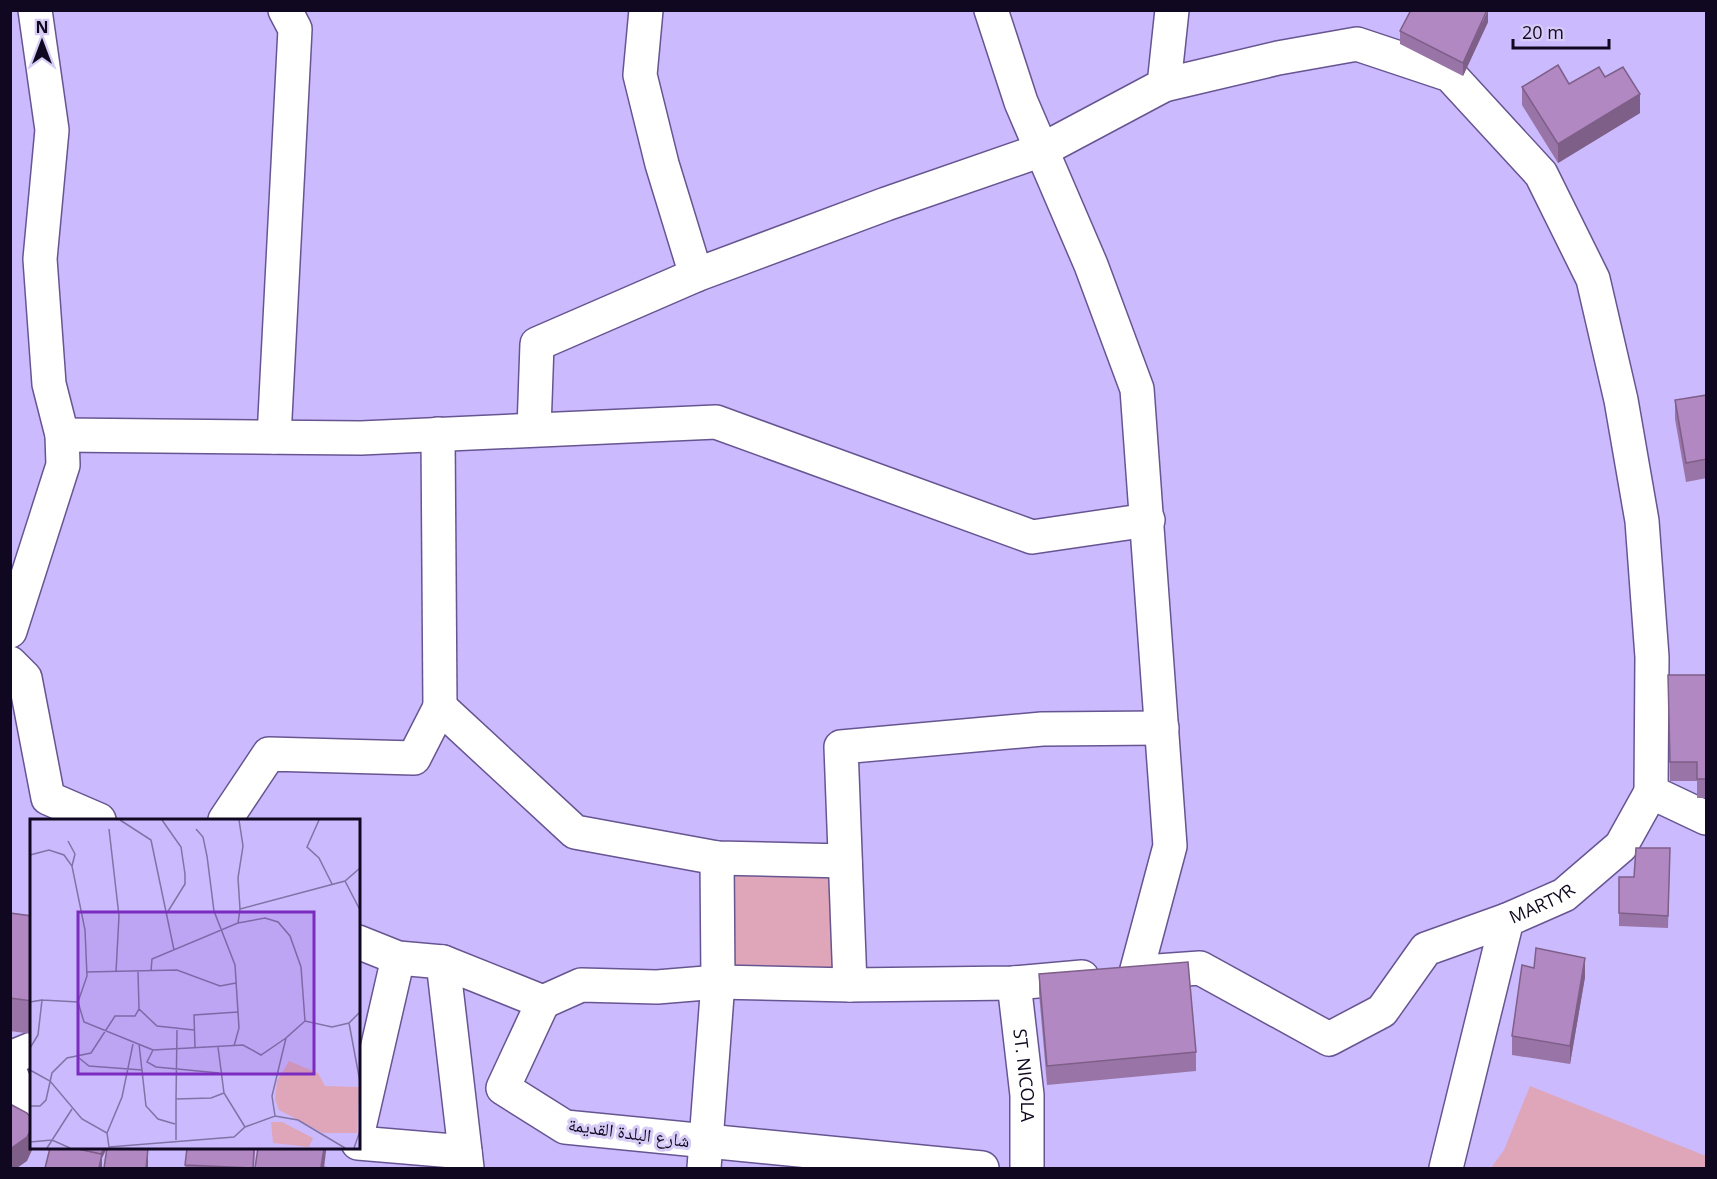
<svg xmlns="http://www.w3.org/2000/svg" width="1717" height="1179" viewBox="0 0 1717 1179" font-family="'Open Sans','Noto Naskh Arabic',sans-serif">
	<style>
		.green { fill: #dfa6ba }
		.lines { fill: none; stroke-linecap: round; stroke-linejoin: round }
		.minor-casing { stroke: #675591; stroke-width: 36 }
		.minor { stroke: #fff; stroke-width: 33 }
		.wall { fill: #9975a7 }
		.shaded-wall { fill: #7d5f88 }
		.building { fill: #b288c2; stroke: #7d5f88; stroke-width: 1.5 }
		.labels { text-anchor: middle; stroke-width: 6; stroke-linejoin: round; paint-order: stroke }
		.street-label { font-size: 18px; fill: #100820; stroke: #d6ccf5 }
		.inset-road { fill: none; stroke: #8073a5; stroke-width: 1.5 }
		.view { fill: #7b2cbf; fill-opacity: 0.15; stroke: #7b2cbf; stroke-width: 3 }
		.inset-edge { fill: none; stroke: #100820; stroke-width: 3 }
	</style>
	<rect width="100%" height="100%" fill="#cbbafe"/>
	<g class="green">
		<path d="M717,858L845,861L850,985L718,982Z"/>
		<path d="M1530,1086L1706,1156V1168H1491L1504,1150Z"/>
	</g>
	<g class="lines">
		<g class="minor-casing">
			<g id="minor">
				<path d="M646,10L640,75L662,164L696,275"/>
				<path d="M991,10L1021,102L1091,265L1137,389L1170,846L1136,973"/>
				<path d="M1164,85L1278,58L1357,44L1450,75L1541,174L1593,279L1621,400L1642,521L1652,657L1651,792"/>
				<path d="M534,429L537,344L696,275L886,204L1042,150L1164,85L1172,10"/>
				<path d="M438,434L440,707"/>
				<path d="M62,435L361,438L716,422L1032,537L1148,520"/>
				<path d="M274,437L295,29L285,10"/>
				<path d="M10,631L63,465L62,435L49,384L40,259L52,130L35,10"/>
				<path d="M10,663L25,678L48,798L99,820"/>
				<path d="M225,820L269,754L414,758L440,707L575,832L717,858L845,861"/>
				<path d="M358,942L398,958L443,962L543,1002L503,1088L565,1127L982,1168"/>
				<path d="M443,962L467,1168"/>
				<path d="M1143,972L1200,968L1329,1039L1382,1011L1426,949L1507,920"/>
				<path id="s1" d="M1014,983L1027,1095V1168"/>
				<path d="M850,985L841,747L1042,729L1162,728"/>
				<path d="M543,1002L581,985L657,987L718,982L850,985L1014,983L1082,977"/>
				<path d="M10,1058L32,1049"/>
				<path d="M10,1072L22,1099L32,1102"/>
				<path d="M358,1132L398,958"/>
				<path d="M358,1143L465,1152"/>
				<path d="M704,1168L718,982L717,858"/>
				<path id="s2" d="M1446,1168L1507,920L1564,895L1621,846L1651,792L1706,818"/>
			</g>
		</g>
		<use href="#minor" class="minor"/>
	</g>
	<g class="wall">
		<path d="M1488,22L1463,76L1400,44V31Z"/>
		<path d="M1605,77L1640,113L1558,163L1522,105V87L1569,84Z"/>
		<path d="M1707,395V478L1686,482L1675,419V400Z"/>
		<path d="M1668,675H1707V798H1697V781H1670Z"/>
		<path d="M1670,848L1668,928L1619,926V877H1634Z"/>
		<path d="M10,913L32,916V1034L10,1031Z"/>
		<path d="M1534,968L1585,977L1570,1064L1512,1055V1036Z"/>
		<path d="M1039,974L1196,1052V1071L1047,1085L1039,993Z"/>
		<path d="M187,1148H255L254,1168H185Z"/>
	</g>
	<g class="shaded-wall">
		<path d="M1488,10V22L1463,76V63Z"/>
		<path d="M1640,94V113L1558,163V144Z"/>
		<path d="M1585,958V977L1570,1064V1046Z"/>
		<path d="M32,1127V1148H33L27,1161L17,1168H10V1149Z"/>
		<path d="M104,1148H107L102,1158V1168H99L97,1162Z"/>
		<path d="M148,1148V1168H146Z"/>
		<path d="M324,1148H326V1151L324,1168H321Z"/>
	</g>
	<g class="building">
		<path d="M1411,10H1487L1463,63L1400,31Z"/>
		<path d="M1558,65L1569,84L1599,67L1605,77L1623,67L1640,94L1558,144L1522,87Z"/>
		<path d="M1707,395V459L1686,463L1675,400Z"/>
		<path d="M1668,675H1707V779H1697V762H1670Z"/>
		<path d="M1636,848H1670L1668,916L1619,913V877H1634Z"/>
		<path d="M10,913L32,916V1001L10,998Z"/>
		<path d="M1536,948L1585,958L1570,1046L1512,1036L1522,965L1534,968Z"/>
		<path d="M1188,962L1196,1052L1047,1066L1039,974Z"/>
		<path d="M10,1104L27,1113L32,1119V1127L27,1137L10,1149Z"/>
		<path d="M50,1148H74L102,1154L99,1168H45Z"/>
		<path d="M74,1148H104L101,1154Z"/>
		<path d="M107,1148H148L146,1168H104Z"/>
		<path d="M187,1148H254L253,1168L185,1165Z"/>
		<path d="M258,1148H324L321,1167L330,1168H255Z"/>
	</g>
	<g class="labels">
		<g class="street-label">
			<text dy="6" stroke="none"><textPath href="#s2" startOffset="294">MARTYR</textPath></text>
			<text dy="6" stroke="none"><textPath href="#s1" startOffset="93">ST. NICOLA</textPath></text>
			<text transform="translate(629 1133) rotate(8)" y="6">شارع البلدة القديمة</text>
		</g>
	</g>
	<g transform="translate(30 819)">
		<rect width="330" height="330" fill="#cbbafe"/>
		<path d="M259,242L288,254L295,267L329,268L327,314H293L249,291L245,280L247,262ZM241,303H252L283,319L279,328L243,324Z" fill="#dfa6ba"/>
		<path class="inset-road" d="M90,1L121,21L144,131M132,1L151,28L155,55V65L137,94M209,1L213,27L208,59L210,90M289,1L277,28L289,39L302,65M79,10L89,97L86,153M166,10L173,18L177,37L184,92L205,146L209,209L204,227M38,22L45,35L42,47M0,36L19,31L34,36L42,47L55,111L57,157L48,183L12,181M315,62L330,91M208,104L235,99L248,103L260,117L271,148L275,202M108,152L109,190M121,152L122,140L208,104L210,90L315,62L330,49M56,153L147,151L190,167L206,164M0,183L12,181L8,216L0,229M48,183L54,203L123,231L117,243L126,248L189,254M319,204L330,263M147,211L146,280L181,279L194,274M109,225L116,287L128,300L145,305M165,228L164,196L208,193M188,228L194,274L215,308M123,231L213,226L231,236L256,219M49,239L59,247L112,251M0,251L20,262L52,300L77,314L79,328L204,318L215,308L245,297L268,301L315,329M146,280V321M0,287H10L16,281L22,254L37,239L61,234L85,197H105L109,190L127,207L164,211M245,297L242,277L256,219L275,202L302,208L319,204L330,193M77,314L92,278L103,225M0,323L22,321L40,329M17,329L42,290M324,329L330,312"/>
		<path class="view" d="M48,93H284V255H48Z"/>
		<rect width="330" height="330" class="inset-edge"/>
	</g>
	<rect width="1717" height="1179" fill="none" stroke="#100820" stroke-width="24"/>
	<g transform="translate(42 42)" stroke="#d6ccf5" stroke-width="4.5" paint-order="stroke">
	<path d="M0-4.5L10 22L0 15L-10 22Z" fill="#100820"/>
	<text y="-9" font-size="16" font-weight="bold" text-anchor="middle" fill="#100820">N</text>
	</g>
	<path d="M1513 39v9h96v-9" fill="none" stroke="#100820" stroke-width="3"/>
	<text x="1522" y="39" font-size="18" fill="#100820" stroke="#d6ccf5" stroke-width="4.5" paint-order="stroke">20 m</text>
</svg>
